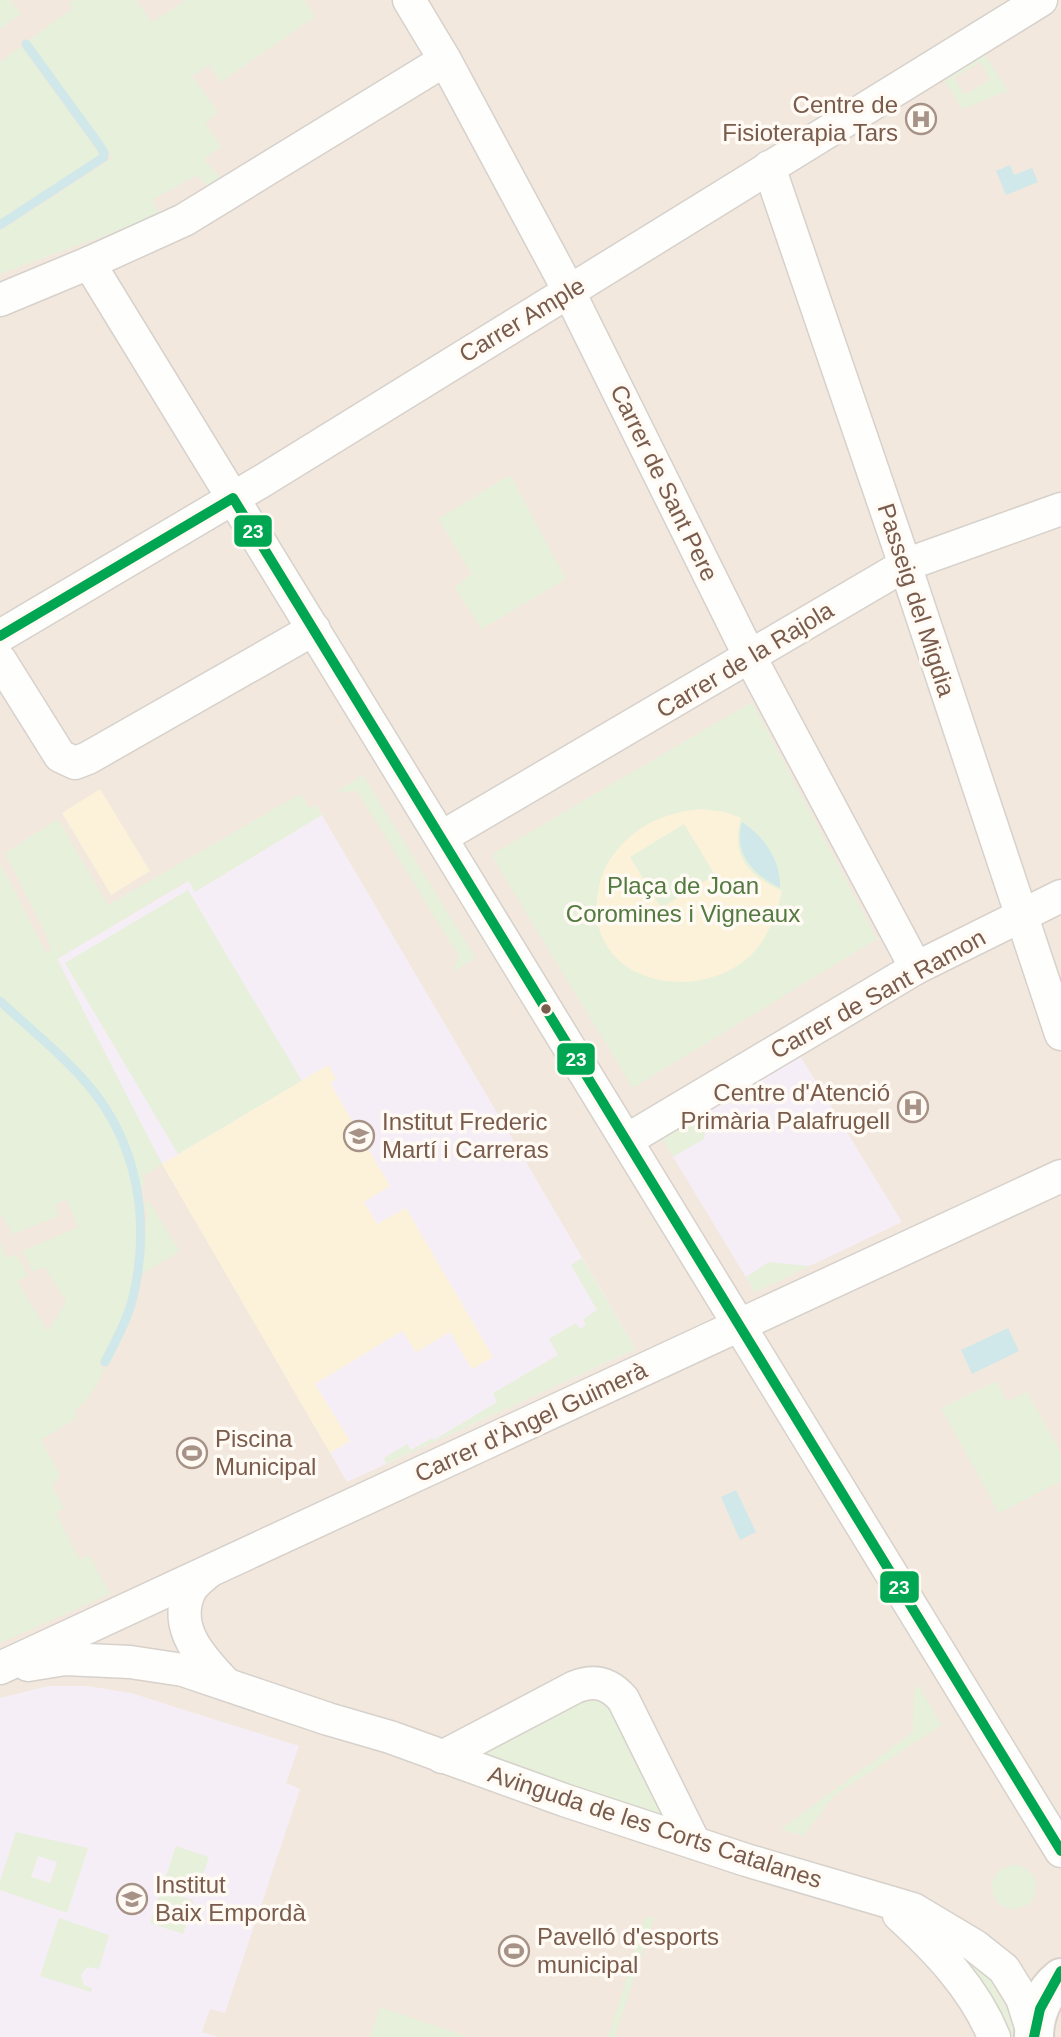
<svg xmlns="http://www.w3.org/2000/svg" width="1061" height="2037" viewBox="0 0 1061 2037" font-family="Arial,sans-serif">
	<style>
		.residential { fill: #f2e8de }
		.education { fill: #f6eef6 }
		.green { fill: #e7f0db; fill-rule: evenodd }
		.sand { fill: #fbf2d9; fill-rule: evenodd }
		.water { fill: #d0e8ea }
		.lines { fill: none; stroke-linecap: round; stroke-linejoin: round }
		.stream { stroke: #d0e8ea; stroke-width: 9 }
		.street-casing { stroke: #d7d1cb; stroke-width: 35 }
		.secondary-casing { stroke: #d9d2cb; stroke-width: 42 }
		.street { stroke: #fefefd; stroke-width: 32 }
		.secondary { stroke: #fefefd; stroke-width: 38 }
		.bus-1-casing { stroke: #fffaf3; stroke-width: 16 }
		.bus-1 { stroke: #00a651; stroke-width: 10 }
		.bus-dot { fill: #7a5c4d; stroke: #fffaf3; stroke-width: 2.5 }
		.labels { text-anchor: middle; stroke-width: 7; stroke-linejoin: round; paint-order: stroke }
		.poi-label { font-size: 24px; fill: #7a5c4d; stroke: #fffaf3; text-anchor: start }
		.street-label { font-size: 24px; fill: #7a5c4d; stroke: #fffaf3 }
		.park-label { font-size: 24px; fill: #537a41; stroke: #fffaf3 }
		.line-badge { stroke: #fffaf3; stroke-width: 2.5 }
		.badge-label { font-size: 19px; text-anchor: middle; font-weight: bold; fill: #fff }
	</style>
	<rect width="100%" height="100%" fill="#f9f5f0"/>
	<rect class="residential" x="0" y="0" width="1061" height="2037"/>
	<g class="education">
		<path d="M316,805L636,1349L347,1482L136,1118L57,959Z"/>
		<path d="M799,1054L902,1222L755,1292L661,1137Z"/>
		<path d="M48,1686H87L131,1693L299,1746L286,1783L300,1789L225,2013L210,2009L202,2032L217,2037H0V1698Z"/>
	</g>
	<g class="green">
		<path d="M0,0H10L21,14L0,29Z"/>
		<path d="M74,0H136L152,22L186,0H304L315,17L221,82L209,65L192,76L218,112L205,124L222,147L204,159L223,181L210,188L197,175L152,200L160,215L0,274V231L113,158L28,41L73,8L69,3Z"/>
		<path d="M21,46L100,155L0,221V62Z"/>
		<path d="M984,53L1008,91L962,109L942,77ZM980,62L990,79L965,95L954,78Z"/>
		<path d="M510,475L566,579L481,629L455,587L472,574L438,519Z"/>
		<path d="M752,702L877,939L633,1088L491,855Z"/>
		<path d="M363,775L476,958L451,972L459,957L357,791L336,792Z"/>
		<path d="M300,794L309,808L316,805L322,815L195,892L188,880L57,959L162,1164L143,1176L145,1185L140,1186C118,1092 65,1060 0,997V863L45,951H52L45,932L5,853L58,819L108,905Z"/>
		<path d="M188,890L302,1081L178,1154L65,963Z"/>
		<path d="M0,1005C27,1031 57,1055 82,1081C136,1137 150,1230 128,1302C121,1324 110,1345 100,1366L105,1369L89,1398L75,1411L77,1418L41,1440L60,1475L52,1486L64,1508L56,1513L80,1560L89,1555L110,1594L0,1643V1242L6,1258L16,1254L28,1275L17,1281L48,1332L66,1301L44,1266L34,1272L22,1251L78,1227L66,1199L55,1205L59,1216L13,1234L0,1213Z"/>
		<path d="M711,1107L704,1139L673,1157L661,1137Z"/>
		<path d="M145,1202H149L180,1251L142,1274L147,1218Z"/>
		<path d="M582,1258L636,1349L386,1464L384,1458L407,1444L411,1450L432,1438L434,1440L497,1402L493,1393L558,1355L549,1339L576,1323L580,1329L586,1325L583,1319L597,1310L571,1265Z"/>
		<path d="M769,1262L810,1266L755,1292L746,1277Z"/>
		<path d="M996,1381L1007,1402L1027,1392L1061,1453V1481L999,1513L941,1408Z"/>
		<path d="M918,1685L942,1725L835,1795L803,1836L781,1829L913,1732L914,1691Z"/>
		<path d="M581,1693L613,1698L679,1826L461,1753Z"/>
		<path d="M16,1832L88,1848L67,1913L0,1890V1881ZM38,1856L57,1862L50,1883L31,1877Z"/>
		<path d="M176,1846L209,1857L198,1890L165,1879Z"/>
		<circle cx="1014" cy="1887" r="22"/>
		<path d="M161,1889L194,1901L183,1934L150,1923Z"/>
		<path d="M646,1916L654,1918L615,2037H608Z"/>
		<path d="M59,1918L109,1935L99,1969L87,1967L81,1975L84,1985L92,1988L91,1992L40,1976Z"/>
		<path d="M958,1950L987,1974L1009,2014L1017,2037H1006L953,1951Z"/>
		<path d="M380,2007L468,2037H370Z"/>
	</g>
	<g class="sand">
		<path d="M100,789L150,871L111,895L62,813Z"/>
		<path d="M701,809L725,812L741,818C730,857 749,875 782,891C777,915 767,940 749,957C695,1005 589,983 597,899C599,880 605,864 617,850C639,824 667,812 701,809ZM684,824L715,875L661,908L630,857Z"/>
		<path d="M328,1065L336,1079L330,1083L390,1186L364,1202L377,1224L406,1208L493,1357L472,1369L450,1332L416,1352L402,1331L315,1384L350,1441L330,1453L162,1164Z"/>
	</g>
	<g class="water">
		<path d="M1010,165L1014,175L1032,168L1038,182L1006,195L996,171Z"/>
		<path d="M742,822C764,836 781,861 780,888C753,874 733,854 742,822Z"/>
		<path d="M1008,1328L1019,1351L972,1374L961,1350Z"/>
		<path d="M736,1490L756,1532L740,1540L721,1497Z"/>
	</g>
	<g class="lines">
		<g class="stream">
			<path d="M0,225L104,157V153L100,146L26,44"/>
			<path d="M0,1001C30,1029 63,1055 89,1086C138,1144 150,1221 134,1293C129,1317 116,1340 105,1362"/>
		</g>
		<g class="street-casing">
			<g id="street">
				<path d="M409,0L445,60L560,274L750,657L916,968"/>
				<path d="M769,167L905,565L1061,1034"/>
				<path d="M89,263L1061,1851"/>
				<path d="M0,300L89,263L184,220L445,60"/>
				<path d="M0,636L262,481L1041,0"/>
				<path d="M0,660L60,756L75,763L88,758L314,629"/>
				<path d="M442,837L905,565L1061,509"/>
				<path d="M627,1140L916,968L1061,896"/>
				<path d="M207,1573C201,1578 192,1585 189,1593C173,1629 203,1660 226,1684"/>
				<path d="M28,1665L65,1659L130,1662L183,1670L328,1719L390,1737L564,1800L746,1860L913,1909L975,1946L1004,1969L1022,1998L1033,2033"/>
				<path d="M0,1668L1061,1176"/>
				<path d="M442,1757L575,1687C595,1679 609,1683 623,1699L694,1842"/>
				<path d="M899,1915C937,1950 974,1988 994,2037"/>
			</g>
		</g>
		<g class="secondary-casing">
			<path id="secondary" d="M1034,2037C1034,2015 1043,1992 1061,1978"/>
		</g>
		<use href="#street" class="street"/>
		<use href="#secondary" class="secondary"/>
		<g class="bus-1-casing">
			<g id="bus-1">
				<path d="M0,636L233,498L1061,1851"/>
				<path d="M1034,2037L1040,2009L1061,1971"/>
			</g>
		</g>
		<use href="#bus-1" class="bus-1"/>
	</g>
	<defs>
		<g id="hospital-ring" transform="scale(1.575)"><circle r="9.5" fill="#fffaf3" stroke="#a69286" stroke-width="1.5"/><path d="M-5-5h3v3.5h4V-5h3V5h-3V1.5h-4V5h-3Z" fill="#a69286"/></g>
		<g id="school-ring" transform="scale(1.575)"><circle r="9.5" fill="#fffaf3" stroke="#a69286" stroke-width="1.5"/><path d="M0-5L7-2L0 1L-7-2ZM-4 1L0 2.5L4 1V4Q0 6-4 4Z" fill="#a69286"/></g>
		<g id="stadium-ring" transform="scale(1.575)"><circle r="9.5" fill="#fffaf3" stroke="#a69286" stroke-width="1.5"/><path d="M0-5a6.5 5 0 1 0 0 10a6.5 5 0 1 0 0-10ZM-3.5-1.8h7v3.6h-7Z" fill="#a69286"/></g>
	</defs>
	<g fill-rule="evenodd">
		<use href="#hospital-ring" x="921" y="119"/>
		<use href="#hospital-ring" x="913" y="1107"/>
		<use href="#school-ring" x="359" y="1136"/>
		<use href="#stadium-ring" x="192" y="1453"/>
		<use href="#school-ring" x="132" y="1899"/>
		<use href="#stadium-ring" x="514" y="1951"/>
	</g>
	<circle class="bus-dot" cx="546" cy="1009" r="6"/>
	<g class="labels">
		<g class="poi-label">
			<text x="898" y="113" text-anchor="end">Centre de<tspan x="898" dy="28">Fisioterapia Tars</tspan></text>
			<text x="890" y="1101" text-anchor="end">Centre d'Atenció<tspan x="890" dy="28">Primària Palafrugell</tspan></text>
			<text x="382" y="1130">Institut Frederic<tspan x="382" dy="28">Martí i Carreras</tspan></text>
			<text x="215" y="1447">Piscina<tspan x="215" dy="28">Municipal</tspan></text>
			<text x="155" y="1893">Institut<tspan x="155" dy="28">Baix Empordà</tspan></text>
			<text x="537" y="1945">Pavelló d'esports<tspan x="537" dy="28">municipal</tspan></text>
		</g>
		<g class="street-label">
			<text transform="translate(522 320) rotate(-31)" y="8">Carrer Ample</text>
			<text transform="translate(664 483) rotate(64)" y="8">Carrer de Sant Pere</text>
			<text transform="translate(916 600) rotate(72)" y="8">Passeig del Migdia</text>
			<text transform="translate(745 660) rotate(-31)" y="8">Carrer de la Rajola</text>
			<text transform="translate(878 994) rotate(-29)" y="8">Carrer de Sant Ramon</text>
			<text transform="translate(531 1422) rotate(-25)" y="8">Carrer d'Àngel Guimerà</text>
			<text transform="translate(655 1827) rotate(18)" y="8">Avinguda de les Corts Catalanes</text>
		</g>
		<g class="park-label">
			<text x="683" y="894">Plaça de Joan<tspan x="683" dy="28">Coromines i Vigneaux</tspan></text>
		</g>
	</g>
	<g class="line-badge">
		<rect x="233" y="514" width="40" height="34" rx="7" fill="#00a651"/>
		<rect x="556" y="1042" width="40" height="34" rx="7" fill="#00a651"/>
		<rect x="879" y="1570" width="41" height="34" rx="7" fill="#00a651"/>
	</g>
	<g class="badge-label">
		<text x="253" y="538">23</text>
		<text x="576" y="1066">23</text>
		<text x="899" y="1594">23</text>
	</g>
</svg>
